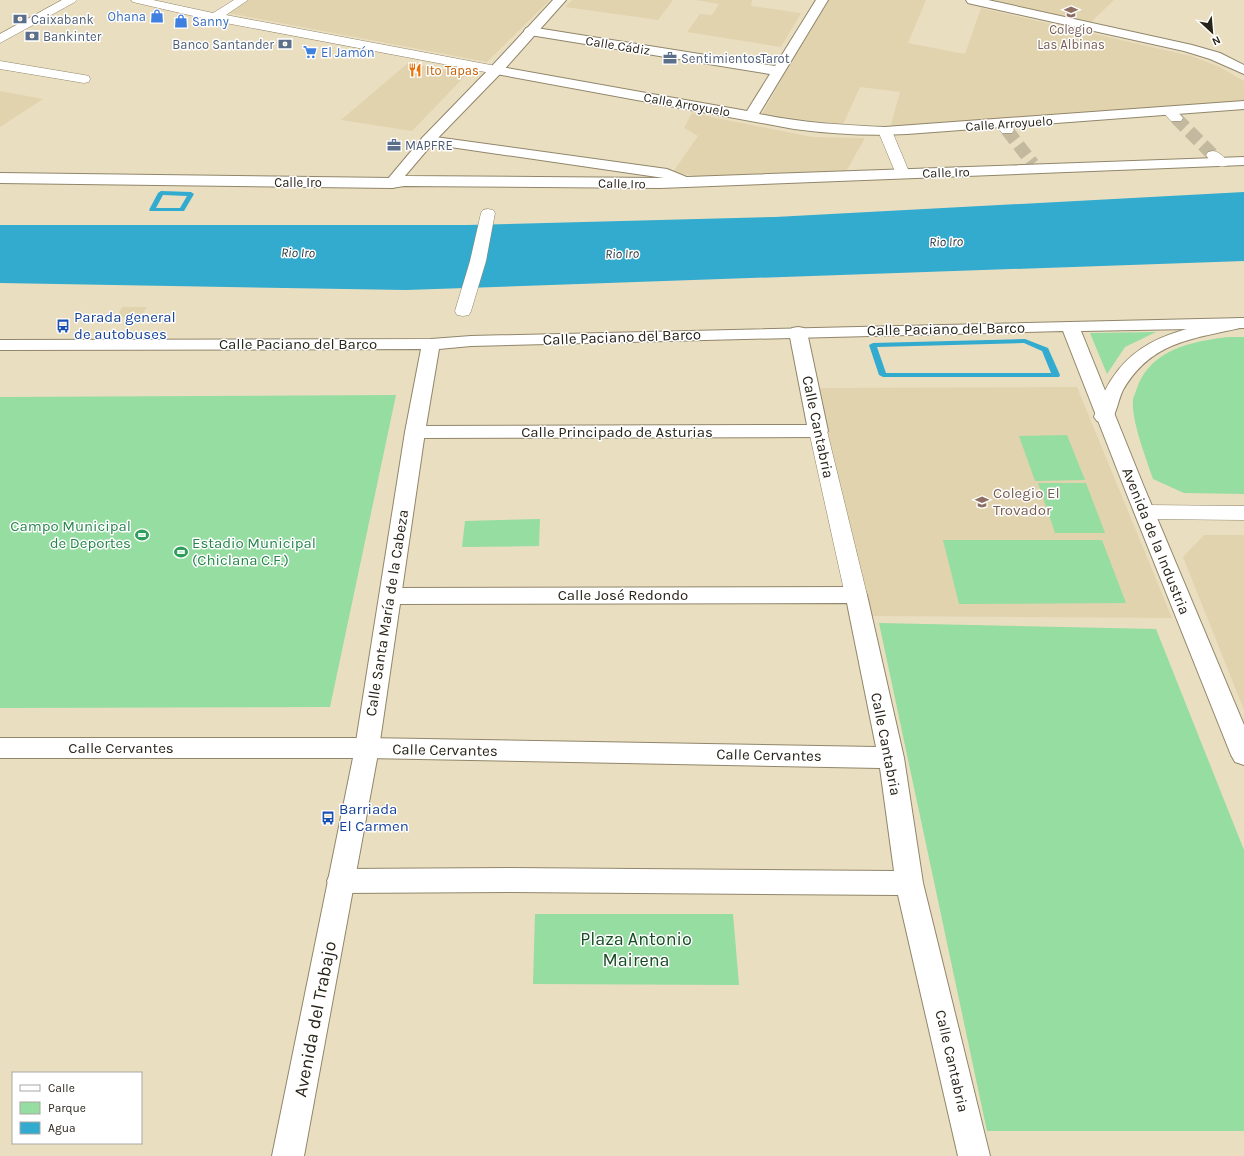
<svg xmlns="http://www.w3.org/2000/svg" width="1244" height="1156" viewBox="0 0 1244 1156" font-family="Karla,sans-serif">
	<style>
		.built { fill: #e2d3af }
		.green { fill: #95dda0 }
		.water { fill: #32abcf }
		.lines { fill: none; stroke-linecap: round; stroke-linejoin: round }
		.stream { fill: #32abcf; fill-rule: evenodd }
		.pedestrian-tunnel { stroke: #c3b99f; stroke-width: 13; stroke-dasharray: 13 6; stroke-linecap: butt }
		.pedestrian-casing { stroke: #91866a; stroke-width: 1 }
		.minor-casing { stroke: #91866a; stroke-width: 2 }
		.tertiary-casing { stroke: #91866a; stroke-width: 2 }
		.pedestrian { fill: #fff; fill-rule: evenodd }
		.minor { fill: #fff; fill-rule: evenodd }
		.tertiary { fill: #fff; fill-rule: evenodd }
		.labels { text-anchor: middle; stroke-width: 3; stroke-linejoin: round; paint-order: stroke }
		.far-shop-label { font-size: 13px; fill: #366cbe; stroke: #fff; text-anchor: start }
		.far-service-label { font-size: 13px; fill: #4e5e75; stroke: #fff; text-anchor: start }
		.far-education-label { font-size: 13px; fill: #785e54; stroke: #fff }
		.far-street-label { font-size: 13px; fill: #292419; stroke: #fff }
		.far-food-label { font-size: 13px; fill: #c56008; stroke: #fff; text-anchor: start }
		.far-water-label { font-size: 13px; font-style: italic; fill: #192d34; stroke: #fff }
		.transit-label { font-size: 15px; fill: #164399; stroke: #fff; text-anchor: start }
		.street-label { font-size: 15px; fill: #292419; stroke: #fff }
		.education-label { font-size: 15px; fill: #785e54; stroke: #fff; text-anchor: start }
		.leisure-label { font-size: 15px; fill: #27864d; stroke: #fff; text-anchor: end }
		.near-park-label { font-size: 18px; fill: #164b23; stroke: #fff }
		.near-street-label { font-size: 18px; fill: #292419; stroke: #fff }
	</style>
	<rect width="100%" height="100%" fill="#eadec0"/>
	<g class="built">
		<path d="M249,0H550L487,62L228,13Z"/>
		<path d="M572,0H673L658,20L565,7Z"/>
		<path d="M695,0H752L751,6L801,13L781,47L687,32L700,14L712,15L719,4Z"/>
		<path d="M826,0H926L908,43L965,54L981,8L1191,56L1218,66L1244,81V102L890,128L900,92L860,87L843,125L762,114Z"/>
		<path d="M992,0H1114L1090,23Z"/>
		<path d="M408,63L467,74L412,131L341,120Z"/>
		<path d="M0,91L43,99L0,127Z"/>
		<path d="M692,113L812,137L865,138L844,175L699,177L673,172L698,136L684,128Z"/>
		<path d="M122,307H147L141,317H117Z"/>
		<path d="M1077,387L1172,618L866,616L813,388Z"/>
		<path d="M1204,535H1244V710L1183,557Z"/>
	</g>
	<g class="green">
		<path d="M1156,332L1125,347L1107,374L1090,333Z"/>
		<path d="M1227,337H1244V494L1184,493L1153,479C1146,458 1131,420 1133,399C1134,396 1136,391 1137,388C1151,349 1191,342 1227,337Z"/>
		<path d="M396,395L330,707L0,708V397Z"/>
		<path d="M1067,435L1085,480L1035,481L1019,436Z"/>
		<path d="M1038,483H1086L1105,533H1055Z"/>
		<path d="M540,519L539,546L462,547L465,521Z"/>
		<path d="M943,540H1102L1126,603L959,604Z"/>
		<path d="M879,623L1156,629L1244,850V1131H987Z"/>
		<path d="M535,914H733L739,985L533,984Z"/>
	</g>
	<path class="water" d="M1244,192V261L406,290L0,283V225H467L775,217Z"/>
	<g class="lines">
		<g class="stream">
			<path d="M161,191L191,192L194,194L184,211H150L149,210L158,193ZM163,195L187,196L180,208H156Z"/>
			<path d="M1025,339L1048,348L1060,375L1059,377H883L879,375L869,345L873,343ZM1024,343L1042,351L1051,373H886L877,347Z"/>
		</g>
		<g class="pedestrian-tunnel">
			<path d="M1176,118L1213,155"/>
			<path d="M1007,130L1033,164"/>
		</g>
		<g class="pedestrian-casing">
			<g id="pedestrian">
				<path d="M62,0H77L75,2L0,43V34Z"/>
				<path d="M131,0H153L213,13L234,0H248L226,15L496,66L500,67L502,70L500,73L496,74L215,21L137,3L133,2Z"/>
				<path d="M0,61L84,75L89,76L90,79L89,82L84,83L0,69Z"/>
				<path d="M1169,107C1175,109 1179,113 1183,118L1181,121H1171L1162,111L1164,108Z"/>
				<path d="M1002,120C1008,121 1010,125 1014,130L1012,133H1002L995,124L997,121Z"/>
				<path d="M885,127L890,128L892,131L910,174L908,177L903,178L898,177L896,174L878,131L880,128Z"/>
				<path d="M1213,151C1220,152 1224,157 1228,163L1226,166C1217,168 1211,163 1206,155L1208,152Z"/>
				<path d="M488,209L493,210L495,213L486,261L471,311L469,315L463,316L457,315L455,311L470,261L481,213L483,210Z"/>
				<path d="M818,425L825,427L827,431L867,595L864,601L856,603L848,601L845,595L809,431L811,427Z"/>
				<path d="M1145,505L1244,506V520L1145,519L1138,517L1135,512L1138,507Z"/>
			</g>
		</g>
		<g class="minor-casing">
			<g id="minor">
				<path d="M816,0H828L759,114C803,123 841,125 885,127L1244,101V109L907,134C869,136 832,134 794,129L496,74L491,73L489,70L491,67L496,66L747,111L770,74L530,35L526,34L524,31L526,28L530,27L775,66Z"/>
				<path d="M966,0H988L1192,45L1220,53L1244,65V74L1210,59L1184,51L972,4L968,3Z"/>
				<path d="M428,136L667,169L689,178L692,181L689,184L684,186L664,178L423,143L421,140L423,137Z"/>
				<path d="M0,173L392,178L397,180L400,183L397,186L392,188L0,183Z"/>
				<path d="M1240,318L1244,319V327C1195,339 1152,340 1123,390C1118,400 1117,412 1111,421L1104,423L1097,421L1094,417C1120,340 1168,331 1240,318Z"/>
				<path d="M798,327L804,328L807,332L828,431L825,435L818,437L415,438L408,436L405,432L408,428L415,426L807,425L789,332L792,328Z"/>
				<path d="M856,587L864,589L867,595L904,758L923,883L990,1156H958L898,895L510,892L341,893L331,890L327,881L331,872L341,869L510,868L894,871L880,768L367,758H0V738H367L876,747L847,603L391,604L383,602L380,596L383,590L391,588Z"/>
			</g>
		</g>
		<g class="tertiary-casing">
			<g id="tertiary">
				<path d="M553,0H566L501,73L433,143L405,176L660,178L1244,157V165L660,188L404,186L392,188L387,186L384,183L387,180L423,137L491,67Z"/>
				<path d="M1244,318V328L1081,331L1144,487L1244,725V765L1235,762L1231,755L1124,487L1063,331L471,346L439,349L425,432L379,748L304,1156H272L355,748L405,432L421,349L0,350V340L431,339L471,336Z"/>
			</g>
		</g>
		<use href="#pedestrian" class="pedestrian"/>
		<use href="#minor" class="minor"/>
		<use href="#tertiary" class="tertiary"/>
	</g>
	<defs>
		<g id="school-bare" transform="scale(1.08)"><path d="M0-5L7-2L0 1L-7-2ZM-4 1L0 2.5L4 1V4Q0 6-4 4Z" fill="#8d6e63" stroke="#fff" stroke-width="2.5" paint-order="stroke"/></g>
		<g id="shop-bare" transform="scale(1.08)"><path d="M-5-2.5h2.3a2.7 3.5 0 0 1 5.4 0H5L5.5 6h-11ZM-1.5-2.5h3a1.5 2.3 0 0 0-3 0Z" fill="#3f7fe0" stroke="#fff" stroke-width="2.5" paint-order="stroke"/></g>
		<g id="bank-bare" transform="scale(1.08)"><path d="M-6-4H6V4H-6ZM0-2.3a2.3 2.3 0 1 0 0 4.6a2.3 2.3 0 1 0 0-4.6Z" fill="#5c6f8a" stroke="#fff" stroke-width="2.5" paint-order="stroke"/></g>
		<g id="supermarket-bare" transform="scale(1.08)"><path d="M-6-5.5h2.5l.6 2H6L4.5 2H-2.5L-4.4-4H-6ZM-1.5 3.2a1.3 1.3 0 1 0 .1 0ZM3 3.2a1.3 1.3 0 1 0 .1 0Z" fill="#3f7fe0" stroke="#fff" stroke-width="2.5" paint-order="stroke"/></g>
		<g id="office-bare" transform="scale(1.08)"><path d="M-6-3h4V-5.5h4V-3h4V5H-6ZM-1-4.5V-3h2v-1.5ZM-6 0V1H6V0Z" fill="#5c6f8a" stroke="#fff" stroke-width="2.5" paint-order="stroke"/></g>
		<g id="restaurant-bare" transform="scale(1.08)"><path d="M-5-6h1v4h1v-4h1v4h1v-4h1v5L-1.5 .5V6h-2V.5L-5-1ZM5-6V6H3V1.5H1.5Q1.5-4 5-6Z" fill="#e8710a" stroke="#fff" stroke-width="2.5" paint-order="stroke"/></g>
		<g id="bus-bare" transform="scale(1.08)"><path d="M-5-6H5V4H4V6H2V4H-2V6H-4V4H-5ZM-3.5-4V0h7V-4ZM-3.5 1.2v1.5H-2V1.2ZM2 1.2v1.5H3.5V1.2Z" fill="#1a4fb4" stroke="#fff" stroke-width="2.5" paint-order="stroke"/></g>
		<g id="stadium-bare" transform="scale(1.08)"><path d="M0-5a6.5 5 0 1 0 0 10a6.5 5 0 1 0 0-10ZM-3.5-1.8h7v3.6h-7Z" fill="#2e9e5b" stroke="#fff" stroke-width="2.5" paint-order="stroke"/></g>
	</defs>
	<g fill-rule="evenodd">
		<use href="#school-bare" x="1071" y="12"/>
		<use href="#shop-bare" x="157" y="16"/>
		<use href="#bank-bare" x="20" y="19"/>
		<use href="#shop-bare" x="181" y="21"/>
		<use href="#bank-bare" x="32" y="36"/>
		<use href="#bank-bare" x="285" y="44"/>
		<use href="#supermarket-bare" x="310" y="52"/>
		<use href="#office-bare" x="670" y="58"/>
		<use href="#restaurant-bare" x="415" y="70"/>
		<use href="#office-bare" x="394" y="145"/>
		<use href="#bus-bare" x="63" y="326"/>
		<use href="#school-bare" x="982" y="502"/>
		<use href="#stadium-bare" x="142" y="535"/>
		<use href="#stadium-bare" x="181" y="552"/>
		<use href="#bus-bare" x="328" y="818"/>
	</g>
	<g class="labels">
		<g class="far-shop-label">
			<text x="146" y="21" text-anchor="end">Ohana</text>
			<text x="192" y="26">Sanny</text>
			<text x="321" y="57">El Jamón</text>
		</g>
		<g class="far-service-label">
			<text x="31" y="24">Caixabank</text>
			<text x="43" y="41">Bankinter</text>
			<text x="274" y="49" text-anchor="end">Banco Santander</text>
			<text x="681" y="63">SentimientosTarot</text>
			<text x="405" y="150">MAPFRE</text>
		</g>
		<g class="far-education-label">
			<text x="1071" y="34">Colegio<tspan x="1071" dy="15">Las Albinas</tspan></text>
		</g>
		<g class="far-street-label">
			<text transform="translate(618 45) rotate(9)" y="5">Calle Cádiz</text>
			<text transform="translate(687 104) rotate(10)" y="5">Calle Arroyuelo</text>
			<text transform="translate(1009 123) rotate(-4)" y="5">Calle Arroyuelo</text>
			<text transform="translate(946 172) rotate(-2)" y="5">Calle Iro</text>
			<text x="298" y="187">Calle Iro</text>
			<text transform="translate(622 183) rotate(1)" y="5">Calle Iro</text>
		</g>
		<g class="far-food-label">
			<text x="426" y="75">Ito Tapas</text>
		</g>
		<g class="far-water-label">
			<text transform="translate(946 241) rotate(-2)" y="5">Rio Iro</text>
			<text transform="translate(298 252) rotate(1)" y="5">Rio Iro</text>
			<text transform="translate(622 253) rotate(-2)" y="5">Rio Iro</text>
		</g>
		<g class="transit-label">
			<text x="74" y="322">Parada general<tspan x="74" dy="17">de autobuses</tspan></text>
			<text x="339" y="814">Barriada<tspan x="339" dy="17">El Carmen</tspan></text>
		</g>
		<g class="street-label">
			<text transform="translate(946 329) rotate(-1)" y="5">Calle Paciano del Barco</text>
			<text transform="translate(622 337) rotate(-2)" y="5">Calle Paciano del Barco</text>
			<text x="298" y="349">Calle Paciano del Barco</text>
			<text transform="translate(818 427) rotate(78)" y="5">Calle Cantabria</text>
			<text x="617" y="437">Calle Principado de Asturias</text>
			<text transform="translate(1156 541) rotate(68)" y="5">Avenida de la Industria</text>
			<text x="623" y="600">Calle José Redondo</text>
			<text transform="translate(387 613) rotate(-81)" y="5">Calle Santa María de la Cabeza</text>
			<text transform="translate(886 744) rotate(79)" y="5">Calle Cantabria</text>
			<text x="121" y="753">Calle Cervantes</text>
			<text transform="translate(445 750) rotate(1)" y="5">Calle Cervantes</text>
			<text transform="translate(769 755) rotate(1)" y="5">Calle Cervantes</text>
			<text transform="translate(952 1061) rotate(77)" y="5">Calle Cantabria</text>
		</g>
		<g class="education-label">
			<text x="993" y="498">Colegio El<tspan x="993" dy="17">Trovador</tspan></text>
		</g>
		<g class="leisure-label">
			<text x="131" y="531">Campo Municipal<tspan x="131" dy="17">de Deportes</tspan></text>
			<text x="192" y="548" text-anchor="start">Estadio Municipal<tspan x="192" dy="17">(Chiclana C.F.)</tspan></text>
		</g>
		<g class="near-park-label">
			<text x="636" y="945">Plaza Antonio<tspan x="636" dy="21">Mairena</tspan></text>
		</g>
		<g class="near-street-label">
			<text transform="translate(315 1019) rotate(-79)" y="6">Avenida del Trabajo</text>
		</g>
	</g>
	<rect x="12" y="1072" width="130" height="72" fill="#ffffff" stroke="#a9a7a3"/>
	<rect x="20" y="1085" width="20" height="6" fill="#ffffff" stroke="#a9a7a3"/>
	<text x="48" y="1092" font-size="12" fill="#292419">Calle</text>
	<rect x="20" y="1102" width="20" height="12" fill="#95dda0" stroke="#a9a7a3"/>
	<text x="48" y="1112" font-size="12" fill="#292419">Parque</text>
	<rect x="20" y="1122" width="20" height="12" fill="#32abcf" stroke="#a9a7a3"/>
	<text x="48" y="1132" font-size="12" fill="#292419">Agua</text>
	<g transform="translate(1212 32) rotate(154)" stroke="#ffffff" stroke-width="3" paint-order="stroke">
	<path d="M0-3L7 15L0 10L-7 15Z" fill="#292419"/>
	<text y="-6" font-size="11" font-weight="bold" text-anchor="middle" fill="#292419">N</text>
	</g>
</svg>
